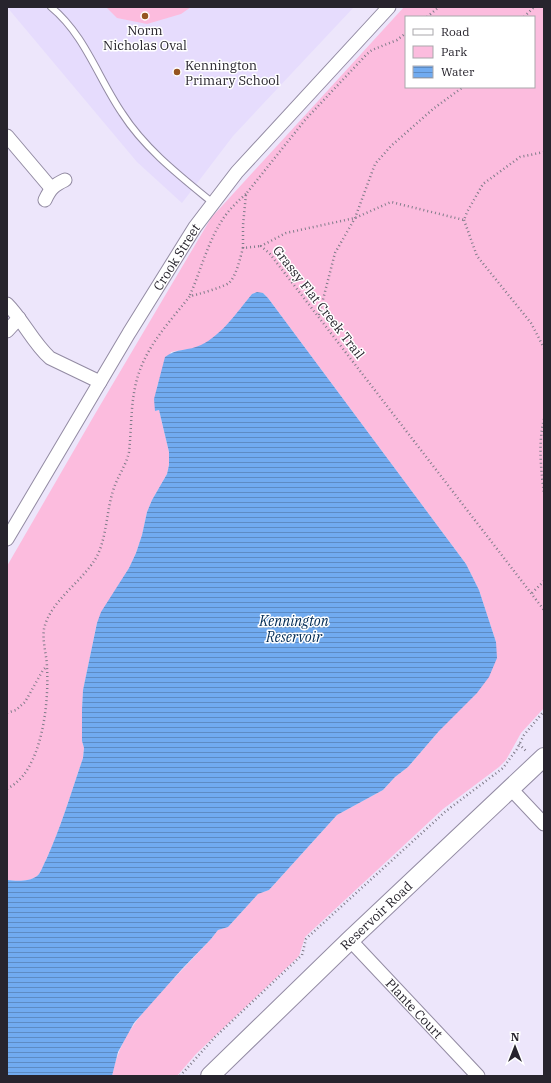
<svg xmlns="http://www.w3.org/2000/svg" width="551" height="1083" viewBox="0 0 551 1083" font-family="'IBM Plex Serif',serif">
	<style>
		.built { fill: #e6dcfd }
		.park { fill: #fcbcde; fill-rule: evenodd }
		.water { fill: url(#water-rules) }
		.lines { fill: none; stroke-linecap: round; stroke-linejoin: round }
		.service-casing { stroke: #938ba3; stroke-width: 8 }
		.minor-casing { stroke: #938ba3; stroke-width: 15 }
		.secondary-casing { stroke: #938ba3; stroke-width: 20 }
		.path { stroke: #807c8a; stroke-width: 2.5; stroke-dasharray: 1 3; stroke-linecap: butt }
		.service { stroke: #fff; stroke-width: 6 }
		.minor { stroke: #fff; stroke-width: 13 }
		.secondary { stroke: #fff; stroke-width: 18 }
		.poi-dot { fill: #955420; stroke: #fff; stroke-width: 1.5 }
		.labels { text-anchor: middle; stroke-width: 3; stroke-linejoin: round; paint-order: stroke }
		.poi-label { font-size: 13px; fill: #27242d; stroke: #fff }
		.street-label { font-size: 13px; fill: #27242d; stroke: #fff }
		.water-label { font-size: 14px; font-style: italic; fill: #012b55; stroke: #fff }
	</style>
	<defs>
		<pattern id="water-rules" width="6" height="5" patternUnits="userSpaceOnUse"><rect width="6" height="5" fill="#71abf0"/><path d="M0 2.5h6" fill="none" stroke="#5d8bc3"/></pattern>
	</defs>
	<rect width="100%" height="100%" fill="#ede6fb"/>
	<path class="built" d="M7,7H354L233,136L182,203L137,162Z"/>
	<g class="park">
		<path d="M106,7H191L181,14L147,24L117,18Z"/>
		<path d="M404,7H544V708L521,733L506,760L499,767L443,809L305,937L299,956L196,1054L177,1076H112C119,1039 138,1017 163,990C179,973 195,956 211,939L218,930L228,927L258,894L269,890L337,815L383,790L395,777L408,767L439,731L496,642L479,590L466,564L268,298L263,293L257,292L252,294C238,312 218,341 196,348C188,350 179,350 171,352L161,374L157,387L155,411L159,410L169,452V465L167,474L152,500L147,512L142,535L136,553L129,568L97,623L83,690L82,709V741L84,748L83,758C71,793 61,827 46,860C43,865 41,873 37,876C29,882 16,881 7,880V566L95,414L211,218ZM406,17H534V87H406Z"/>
	</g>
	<path class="water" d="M257,292L263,293L268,298L466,564L479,590L496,642L497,658L489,677L477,693L439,731L408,767L395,777L383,790L337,815L269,890L258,894L228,927L218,930L211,939L182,969L134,1023L118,1052L112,1076H7V880C16,881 29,882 37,876C41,873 43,865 46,860C61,827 71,793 83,758L84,748L82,741V709L83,690L97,623L101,612L129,568L136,553L142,535L147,512L152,500L167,474L169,465V452L159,410L155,411L154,399L165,357C176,348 189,351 201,345C222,335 237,312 252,294Z"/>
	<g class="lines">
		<g class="service-casing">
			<path id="service" d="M51,7C85,35 98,78 122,113C145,149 180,176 213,203"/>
		</g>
		<g class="minor-casing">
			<g id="minor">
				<path d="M7,136L51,188"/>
				<path d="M45,200C50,189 54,185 65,180"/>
				<path d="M7,304C23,320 33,343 50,358L100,382"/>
				<path d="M7,331L19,318"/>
				<path id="s1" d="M7,539L129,333L195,227L237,172L389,7"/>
				<path d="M511,789L544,824"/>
				<path id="s2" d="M350,940L478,1076"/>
			</g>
		</g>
		<g class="secondary-casing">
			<g id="secondary">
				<path id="s3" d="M210,1076L350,940L544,757"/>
			</g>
		</g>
		<g class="path">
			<path d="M427,17L439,7"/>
			<path d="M524,17L534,7"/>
			<path d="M544,152L520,157L483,184L467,212L464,220L391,202L355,218L286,233L261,246L270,254L544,610"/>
			<path d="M464,220L477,256L531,323L544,348"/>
			<path d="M243,248V225L246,194L305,120L367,54L372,50L397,40L406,33"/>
			<path d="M190,295C202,268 209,236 228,212C233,206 239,200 246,194"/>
			<path d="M319,315L335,253L355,218L375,164L391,146L433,109L463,87"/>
			<path d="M544,419C538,443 541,470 544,494"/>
			<path d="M532,593L544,581"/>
			<path d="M7,713L16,710L25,702L43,670L47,666"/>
			<path d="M519,744L527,752"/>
			<path d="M7,789C10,787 14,785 17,782C43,759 49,700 47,668C47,655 42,642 44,629C50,601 81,583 96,558C107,538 106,513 113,491C117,477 126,466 129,452C132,425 130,396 140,370C150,342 172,319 190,296C197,295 223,287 229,283C237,275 240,258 243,248L261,246"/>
			<path d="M180,1076L215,1037L302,955L306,939L309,936L446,811L503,768L517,749L524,735L544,711"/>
		</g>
		<use href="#service" class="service"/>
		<use href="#minor" class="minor"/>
		<use href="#secondary" class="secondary"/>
	</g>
	<g class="poi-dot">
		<circle cx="145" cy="16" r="4"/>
		<circle cx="177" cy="72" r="4"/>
	</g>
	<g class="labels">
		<g class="poi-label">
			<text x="145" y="35">Norm<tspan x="145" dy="15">Nicholas Oval</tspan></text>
			<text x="185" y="70" text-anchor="start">Kennington<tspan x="185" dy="15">Primary School</tspan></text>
		</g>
		<g class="street-label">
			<text dy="5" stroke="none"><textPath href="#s1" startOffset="329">Crook Street</textPath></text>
			<text transform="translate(319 302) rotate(52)" y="5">Grassy Flat Creek Trail</text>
			<text dy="5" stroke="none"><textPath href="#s3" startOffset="231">Reservoir Road</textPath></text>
			<text dy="5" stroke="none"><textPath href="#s2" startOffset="94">Plante Court</textPath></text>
		</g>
		<g class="water-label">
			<text x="294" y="626">Kennington<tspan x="294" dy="16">Reservoir</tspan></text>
		</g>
	</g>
	<rect width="551" height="1083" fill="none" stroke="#27242d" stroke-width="16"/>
	<rect x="405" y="16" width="130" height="72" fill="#ffffff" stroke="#a9a7ab"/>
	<rect x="413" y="29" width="20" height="6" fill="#ffffff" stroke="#a9a7ab"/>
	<text x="441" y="36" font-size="12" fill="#27242d">Road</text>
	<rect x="413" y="46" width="20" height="12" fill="#fcbcde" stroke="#a9a7ab"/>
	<text x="441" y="56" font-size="12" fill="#27242d">Park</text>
	<rect x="413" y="66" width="20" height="12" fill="url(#water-rules)" stroke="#a9a7ab"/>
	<text x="441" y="76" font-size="12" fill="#27242d">Water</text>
	<g transform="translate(515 1047)" stroke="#ffffff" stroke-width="3" paint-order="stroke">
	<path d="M0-3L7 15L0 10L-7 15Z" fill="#27242d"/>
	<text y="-6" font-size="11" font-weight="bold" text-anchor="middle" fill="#27242d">N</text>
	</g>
</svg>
